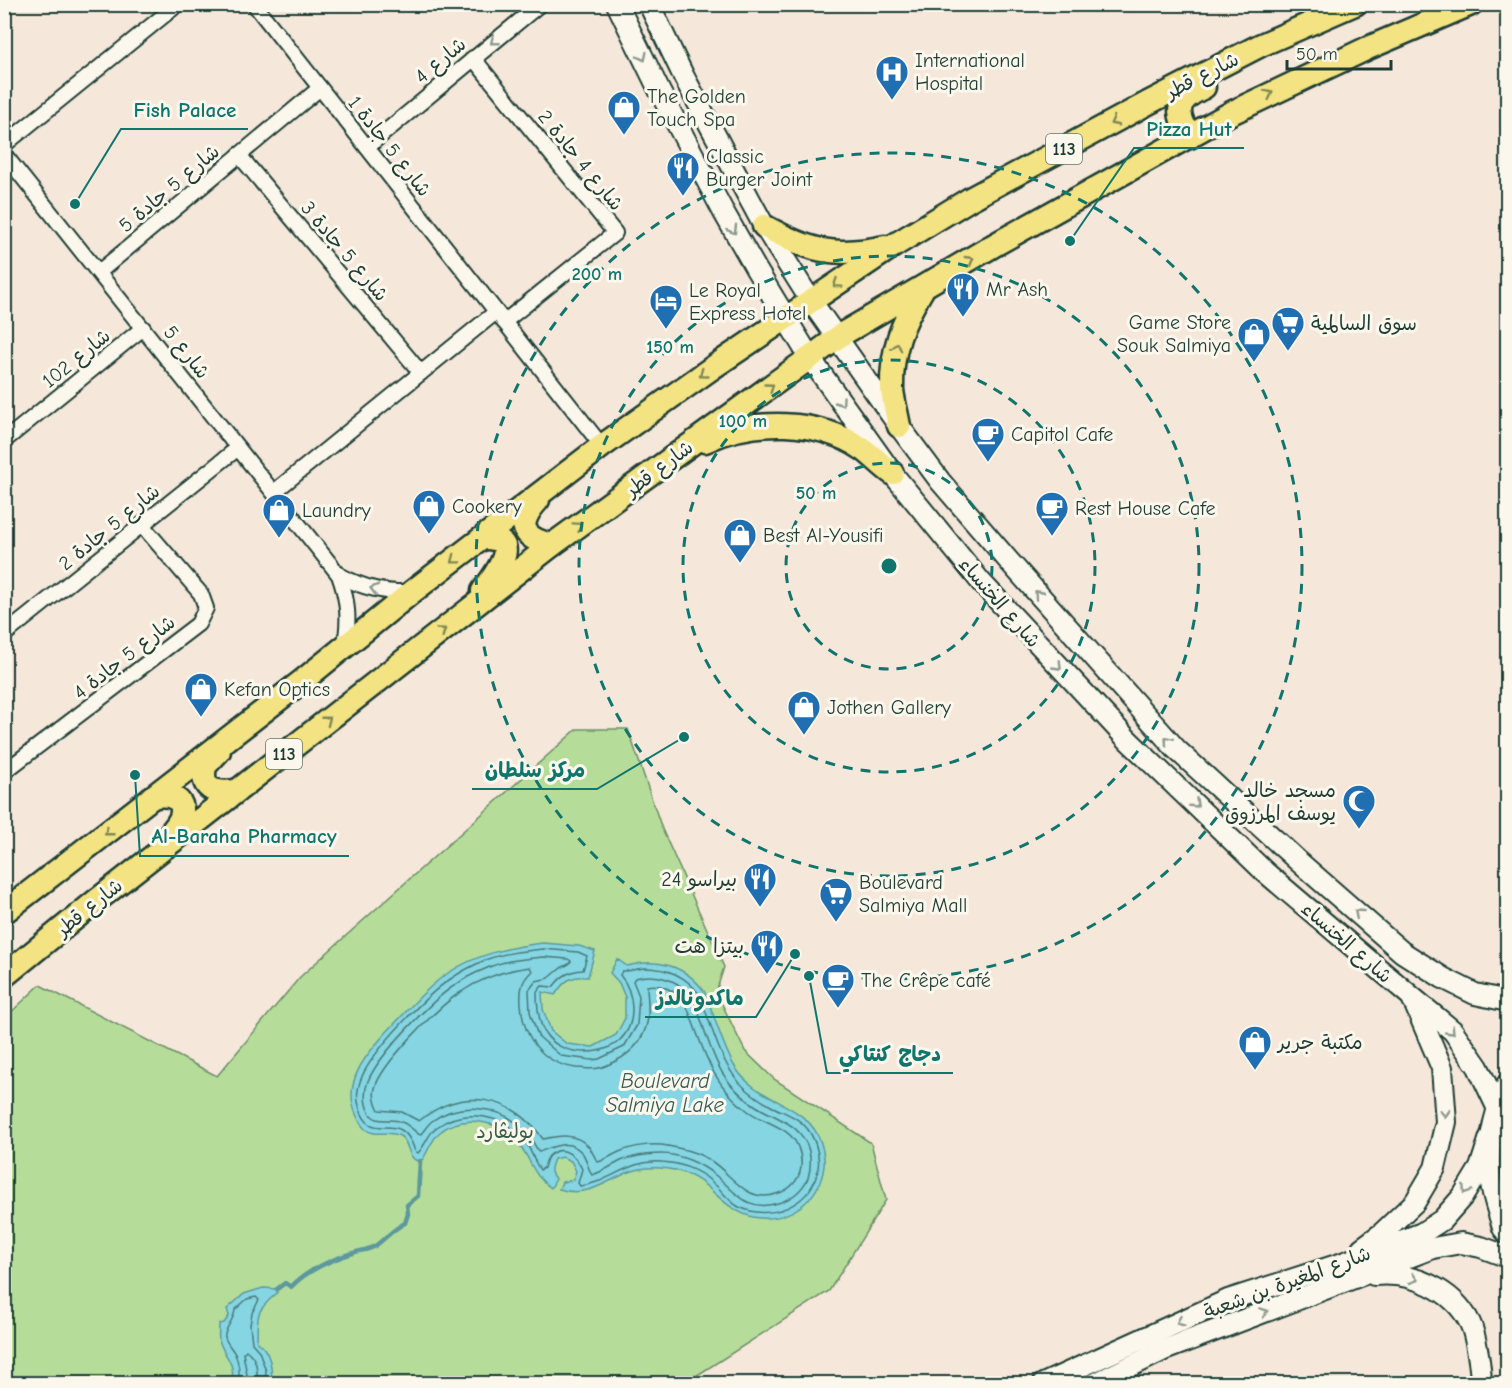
<svg xmlns="http://www.w3.org/2000/svg" width="1512" height="1388" viewBox="0 0 1512 1388" font-family="'Comic Neue','Playpen Sans Arabic',sans-serif">
	<style>
		.green { fill: #b5dd99; stroke: #6a8d66; stroke-width: 1.5 }
		.water { fill: #85d5e3; stroke: #5c989d; stroke-width: 1.5 }
		.lines { fill: none; stroke-linecap: round; stroke-linejoin: round }
		.shore { stroke: #487a7a; stroke-width: 1.5 }
		.stream { stroke: #5c989d; stroke-width: 4.5 }
		.street-casing { stroke: #1f3d34; stroke-width: 18 }
		.secondary-casing { stroke: #1f3d34; stroke-width: 24 }
		.primary-casing { stroke: #1f3d34; stroke-width: 27 }
		.street { stroke: #fbf7ec; stroke-width: 14 }
		.secondary { stroke: #fbf7ec; stroke-width: 20 }
		.primary { stroke: #f4e382; stroke-width: 22 }
		.oneway { stroke: #8d9a90 }
		.oneway2 { stroke: #7f8857 }
		.ring { fill: none; stroke: #0f766e; stroke-width: 3; stroke-dasharray: 10 8 }
		.labels { text-anchor: middle; stroke-width: 6; stroke-linejoin: round; paint-order: stroke }
		.shield { fill: #fbf7ec; stroke: #61756b; stroke-width: 1.5 }
		.shield-label { font-size: 18px; font-weight: bold; fill: #1f3d34 }
		.street-label { font-size: 20px; fill: #1f3d34; stroke: #fbf7ec }
		.poi-label { font-size: 20px; fill: #1f3d34; stroke: #fbf7ec; text-anchor: start }
		.park-label { font-size: 20px; fill: #3d5d48; stroke: #fbf7ec }
		.water-label { font-size: 21px; font-style: italic; fill: #335b57; stroke: #fbf7ec }
		.centre { fill: #0f766e; stroke: #fbf7ec; stroke-width: 3 }
		.ring-label { font-size: 18px; text-anchor: middle; font-weight: bold; fill: #0f766e; stroke: #fbf7ec; stroke-width: 6; stroke-linejoin: round; paint-order: stroke }
		.leader { fill: none; stroke: #0f766e; stroke-width: 2 }
		.callout-dot { fill: #0f766e; stroke: #fbf7ec; stroke-width: 2 }
		.callout-label { font-size: 21px; text-anchor: middle; font-weight: bold; fill: #0f766e; stroke: #fbf7ec; stroke-width: 6; stroke-linejoin: round; paint-order: stroke }
	</style>
	<rect width="100%" height="100%" fill="#f6e7db"/>
	<filter id="ink" filterUnits="userSpaceOnUse"><feTurbulence type="fractalNoise" baseFrequency=".0167" numOctaves="2"/><feDisplacementMap in="SourceGraphic" scale="12" xChannelSelector="R" yChannelSelector="G"/><feConvolveMatrix kernelMatrix="1 2 1 2 8 2 1 2 1" color-interpolation-filters="sRGB"/></filter>
	<g filter="url(#ink)">
		<path class="green" d="M577,729H628L662,829L724,967L716,992L745,1051L774,1079L871,1143L886,1200L829,1291L696,1376L679,1383L5,1384V1018L40,985L217,1076L300,977Z"/>
		<g class="water">
			<path d="M543,943L579,946L595,951L588,977C571,975 564,981 555,995L542,992L543,1009L551,1031L567,1044L593,1047L616,1035L625,1018V997L619,983L610,973L617,959L627,966C657,958 685,965 704,991C715,1015 721,1044 735,1067C757,1103 809,1103 821,1143C823,1150 825,1158 824,1166C822,1183 814,1197 800,1207C786,1217 769,1220 753,1217C722,1210 710,1180 681,1172C664,1167 644,1166 627,1173C603,1183 586,1198 559,1189L562,1182L573,1180L576,1171L571,1161L562,1157L554,1159C551,1167 548,1173 556,1179L551,1188C532,1175 532,1161 519,1144C503,1121 463,1113 440,1132C432,1139 428,1151 423,1159L417,1161C406,1156 410,1142 400,1136C388,1129 376,1138 365,1129C361,1125 358,1119 356,1114C340,1077 375,1045 398,1020C414,1003 429,986 448,973C477,954 509,947 543,943Z"/>
			<path d="M263,1288L277,1289V1293C254,1313 258,1314 257,1342C270,1350 273,1369 271,1383H231C237,1363 224,1357 219,1340C218,1336 219,1329 219,1324L224,1323L229,1316L227,1309L244,1294Z"/>
		</g>
		<g class="lines">
			<g class="shore">
				<path d="M543,949L578,952L587,956L583,970C569,971 561,976 553,987L542,986L537,992C537,1005 538,1021 545,1033C559,1056 602,1058 620,1040C638,1023 634,992 620,975L622,971C630,972 637,968 645,968C667,968 686,976 699,994C712,1024 719,1065 745,1088C753,1095 762,1101 771,1106C784,1113 800,1117 809,1131C817,1143 821,1160 817,1174C808,1207 769,1221 739,1207C728,1201 722,1190 712,1182C699,1170 680,1163 662,1162C628,1159 610,1183 580,1186L578,1183L582,1169C577,1158 564,1143 550,1155C547,1157 545,1164 544,1168L540,1170C534,1161 531,1150 525,1141C506,1115 463,1107 437,1127C428,1133 426,1145 418,1153L415,1151C400,1104 371,1149 359,1106C356,1097 358,1087 361,1079C371,1052 428,993 452,978C462,971 474,965 485,960C503,953 523,951 543,949Z"/>
				<path d="M543,957L568,959L571,961L569,964L561,968L549,978L536,981L529,990L530,1012L538,1036L561,1056L592,1060L599,1059L624,1047L637,1025L639,996L633,981L635,978C657,972 679,980 693,998C703,1022 709,1051 723,1074C731,1086 743,1098 756,1106C777,1119 802,1124 809,1151C811,1160 811,1168 808,1178C802,1191 791,1199 778,1203C745,1213 735,1190 715,1175C700,1163 680,1154 661,1154C648,1154 633,1156 621,1161C611,1166 602,1172 592,1175C588,1169 587,1160 583,1154C570,1137 553,1147 539,1152C533,1143 529,1133 520,1126C497,1105 458,1102 432,1121C427,1125 424,1131 420,1135C414,1131 409,1125 402,1122C390,1117 376,1125 369,1112C364,1103 364,1091 368,1081C378,1056 433,998 457,984C465,978 475,973 485,969C503,960 523,959 543,957Z"/>
				<path d="M530,967L532,971C521,981 520,990 521,1004C523,1038 542,1063 576,1068C584,1068 592,1070 599,1068C605,1067 611,1063 616,1061C631,1053 643,1041 647,1023C650,1011 647,997 647,986C661,983 676,991 685,1002C703,1044 708,1082 748,1111C764,1123 791,1127 798,1147C803,1160 803,1171 795,1182C790,1188 784,1192 776,1194C746,1204 732,1174 711,1161C698,1152 683,1149 668,1146C653,1143 633,1146 619,1152C612,1155 605,1160 598,1162C594,1157 592,1150 588,1146C575,1132 558,1136 543,1139C512,1094 461,1087 419,1121L402,1112L379,1110C375,1102 373,1096 375,1088C381,1064 440,1005 461,992C482,978 505,970 530,967Z"/>
				<path d="M238,1384C240,1375 239,1363 235,1354C232,1348 226,1343 225,1337C223,1330 234,1321 235,1310L247,1299L256,1297L259,1300L252,1313L250,1325L252,1343L259,1351L266,1371L265,1384"/>
				<path d="M245,1384L247,1375L243,1353L246,1350C257,1358 258,1370 257,1384"/>
			</g>
			<path class="stream" d="M277,1289L285,1283L291,1287C306,1271 332,1259 353,1253C360,1250 367,1251 375,1246C385,1239 393,1229 405,1223L408,1214L407,1205L418,1196L420,1161"/>
			<g class="street-casing">
				<g id="street">
					<path d="M254,4L602,446"/>
					<path d="M473,58L615,233L504,322"/>
					<path d="M4,145L178,4"/>
					<path d="M367,147L540,4"/>
					<path d="M4,154L339,575C348,600 350,621 344,648"/>
					<path d="M239,155L421,373"/>
					<path d="M99,272L320,88"/>
					<path d="M4,441L143,328"/>
					<path d="M274,492L496,312"/>
					<path d="M339,575C363,588 384,593 411,592"/>
					<path d="M4,635L238,448"/>
					<path d="M4,772L198,624L206,608L201,594L142,525"/>
				</g>
			</g>
			<g class="secondary-casing">
				<g id="secondary">
					<path d="M617,4L660,92L723,211L756,269L810,358L892,473L981,582L1128,740L1265,872L1412,997L1453,1031L1478,1067L1497,1107"/>
					<path d="M649,4L684,77L764,226L811,301L899,426L940,481L1008,560L1176,749L1298,861L1402,952L1443,978L1475,994L1508,1001"/>
					<path d="M1508,1083C1493,1115 1486,1148 1491,1183C1493,1198 1499,1213 1503,1228L1508,1234"/>
					<path d="M1362,1248L1381,1234L1415,1202L1435,1168L1446,1122L1442,1068L1413,1000"/>
					<path d="M1374,1275C1411,1271 1453,1289 1470,1323C1476,1335 1481,1370 1481,1384"/>
					<path d="M1043,1384L1228,1300L1340,1264L1422,1233L1442,1220L1463,1196L1480,1168L1490,1137"/>
					<path d="M1094,1384L1164,1350L1433,1248L1461,1243L1481,1247L1508,1257"/>
				</g>
			</g>
			<g class="primary-casing">
				<g id="primary">
					<path d="M1190,137C1175,110 1175,101 1204,87"/>
					<path d="M764,226C809,251 834,258 885,247"/>
					<path d="M899,426C897,414 893,401 892,389C891,350 902,323 922,290"/>
					<path d="M705,441C754,418 818,419 863,449C873,456 882,466 892,473"/>
					<path d="M538,500C516,524 521,538 552,545"/>
					<path d="M483,591C494,576 525,538 485,538"/>
					<path d="M219,751L205,766C200,792 217,793 236,791"/>
					<path d="M152,797C167,793 187,797 181,817C178,825 172,831 166,838"/>
					<path d="M4,912L301,682L412,592L602,446L712,368L893,246L970,199L1148,103L1261,45L1355,4"/>
					<path d="M4,976L96,901L552,545L844,333L996,244L1231,113L1368,48L1471,4"/>
				</g>
			</g>
			<use href="#street" class="street"/>
			<use href="#secondary" class="secondary"/>
			<use href="#primary" class="primary"/>
		</g>
		<defs><path id="oneway-chevron" d="M-2-3.5L2.5 0L-2 3.5" fill="none" stroke-width="1.6" stroke-linecap="round" stroke-linejoin="round" transform="scale(1.5)"/></defs>
		<g class="oneway">
			<use href="#oneway-chevron" transform="translate(494 41) rotate(141)"/>
			<use href="#oneway-chevron" transform="translate(643 57) rotate(64)"/>
			<use href="#oneway-chevron" transform="translate(733 230) rotate(60)"/>
			<use href="#oneway-chevron" transform="translate(841 402) rotate(55)"/>
			<use href="#oneway-chevron" transform="translate(374 589) rotate(-166)"/>
			<use href="#oneway-chevron" transform="translate(1038 594) rotate(-132)"/>
			<use href="#oneway-chevron" transform="translate(1058 666) rotate(46)"/>
			<use href="#oneway-chevron" transform="translate(1168 740) rotate(-131)"/>
			<use href="#oneway-chevron" transform="translate(1195 804) rotate(44)"/>
			<use href="#oneway-chevron" transform="translate(1358 913) rotate(-139)"/>
			<use href="#oneway-chevron" transform="translate(1451 1031) rotate(46)"/>
			<use href="#oneway-chevron" transform="translate(1445 1113) rotate(87)"/>
			<use href="#oneway-chevron" transform="translate(1466 1190) rotate(123)"/>
			<use href="#oneway-chevron" transform="translate(1414 1279) rotate(17)"/>
			<use href="#oneway-chevron" transform="translate(1264 1312) rotate(-21)"/>
			<use href="#oneway-chevron" transform="translate(1180 1322) rotate(156)"/>
		</g>
		<g class="oneway2">
			<use href="#oneway-chevron" transform="translate(1269 94) rotate(-26)"/>
			<use href="#oneway-chevron" transform="translate(1114 122) rotate(152)"/>
			<use href="#oneway-chevron" transform="translate(970 260) rotate(-30)"/>
			<use href="#oneway-chevron" transform="translate(837 284) rotate(146)"/>
			<use href="#oneway-chevron" transform="translate(897 347) rotate(-76)"/>
			<use href="#oneway-chevron" transform="translate(703 374) rotate(144)"/>
			<use href="#oneway-chevron" transform="translate(770 387) rotate(-36)"/>
			<use href="#oneway-chevron" transform="translate(578 526) rotate(-35)"/>
			<use href="#oneway-chevron" transform="translate(455 560) rotate(143)"/>
			<use href="#oneway-chevron" transform="translate(442 631) rotate(-36)"/>
			<use href="#oneway-chevron" transform="translate(327 720) rotate(-38)"/>
			<use href="#oneway-chevron" transform="translate(108 832) rotate(142)"/>
		</g>
	</g>
	<g class="ring">
		<circle cx="889" cy="566" r="103"/>
		<circle cx="889" cy="566" r="206"/>
		<circle cx="889" cy="566" r="310"/>
		<circle cx="889" cy="566" r="413"/>
	</g>
	<defs>
		<g id="hospital-pin" transform="scale(1.725)"><path d="M0 17L-7.5 6A9.5 9.5 0 1 1 7.5 6Z" fill="#1f6fb2" stroke="#fbf7ec"/><path d="M-5-5h3v3.5h4V-5h3V5h-3V1.5h-4V5h-3Z" fill="#fff"/></g>
		<g id="shop-pin" transform="scale(1.725)"><path d="M0 17L-7.5 6A9.5 9.5 0 1 1 7.5 6Z" fill="#1f6fb2" stroke="#fbf7ec"/><path d="M-5-2.5h2.3a2.7 3.5 0 0 1 5.4 0H5L5.5 6h-11ZM-1.5-2.5h3a1.5 2.3 0 0 0-3 0Z" fill="#fff"/></g>
		<g id="restaurant-pin" transform="scale(1.725)"><path d="M0 17L-7.5 6A9.5 9.5 0 1 1 7.5 6Z" fill="#1f6fb2" stroke="#fbf7ec"/><path d="M-5-6h1v4h1v-4h1v4h1v-4h1v5L-1.5 .5V6h-2V.5L-5-1ZM5-6V6H3V1.5H1.5Q1.5-4 5-6Z" fill="#fff"/></g>
		<g id="hotel-pin" transform="scale(1.725)"><path d="M0 17L-7.5 6A9.5 9.5 0 1 1 7.5 6Z" fill="#1f6fb2" stroke="#fbf7ec"/><path d="M-6-4.5h1.5V1H6V5H4.5V3h-9V5H-6ZM-4 0a1.8 1.8 0 1 1 3.6 0ZM.5 0V-2.5h3Q6-2.5 6 0Z" fill="#fff"/></g>
		<g id="supermarket-pin" transform="scale(1.725)"><path d="M0 17L-7.5 6A9.5 9.5 0 1 1 7.5 6Z" fill="#1f6fb2" stroke="#fbf7ec"/><path d="M-6-5.5h2.5l.6 2H6L4.5 2H-2.5L-4.4-4H-6ZM-1.5 3.2a1.3 1.3 0 1 0 .1 0ZM3 3.2a1.3 1.3 0 1 0 .1 0Z" fill="#fff"/></g>
		<g id="cafe-pin" transform="scale(1.725)"><path d="M0 17L-7.5 6A9.5 9.5 0 1 1 7.5 6Z" fill="#1f6fb2" stroke="#fbf7ec"/><path d="M-5.5-4.5H6V0H3Q3 3.5 0 3.5H-2.5Q-5.5 3.5-5.5 0ZM3-3.2v2h1.7v-2ZM-6 4.5H4V6H-6Z" fill="#fff"/></g>
		<g id="mosque-pin" transform="scale(1.725)"><path d="M0 17L-7.5 6A9.5 9.5 0 1 1 7.5 6Z" fill="#1f6fb2" stroke="#fbf7ec"/><path d="M3.5-4.9A6 6 0 1 0 3.5 4.9A5 5 0 1 1 3.5-4.9Z" fill="#fff"/></g>
	</defs>
	<g fill-rule="evenodd">
		<use href="#hospital-pin" x="892" y="72"/>
		<use href="#shop-pin" x="624" y="107"/>
		<use href="#restaurant-pin" x="683" y="168"/>
		<use href="#restaurant-pin" x="963" y="289"/>
		<use href="#hotel-pin" x="666" y="301"/>
		<use href="#supermarket-pin" x="1288" y="323"/>
		<use href="#shop-pin" x="1254" y="334"/>
		<use href="#cafe-pin" x="988" y="434"/>
		<use href="#shop-pin" x="429" y="506"/>
		<use href="#cafe-pin" x="1052" y="508"/>
		<use href="#shop-pin" x="279" y="510"/>
		<use href="#shop-pin" x="740" y="535"/>
		<use href="#shop-pin" x="201" y="689"/>
		<use href="#shop-pin" x="804" y="707"/>
		<use href="#mosque-pin" x="1359" y="801"/>
		<use href="#restaurant-pin" x="760" y="879"/>
		<use href="#supermarket-pin" x="836" y="894"/>
		<use href="#restaurant-pin" x="767" y="946"/>
		<use href="#cafe-pin" x="838" y="980"/>
		<use href="#shop-pin" x="1255" y="1042"/>
	</g>
	<g class="labels">
		<g class="shield">
			<rect x="1046" y="134" width="36" height="30" rx="4.5"/>
			<rect x="266" y="739" width="36" height="30" rx="4.5"/>
		</g>
		<g class="shield-label">
			<text x="1064" y="155">113</text>
			<text x="284" y="760">113</text>
		</g>
		<g class="street-label">
			<text transform="translate(440 60) rotate(-40)" y="7">شارع 4</text>
			<text transform="translate(1202 75) rotate(-27)" y="7">شارع قطر</text>
			<text transform="translate(390 146) rotate(52)" y="7">شارع 5 جادة 1</text>
			<text transform="translate(581 160) rotate(51)" y="7">شارع 4 جادة 2</text>
			<text transform="translate(169 188) rotate(-40)" y="7">شارع 5 جادة 5</text>
			<text transform="translate(345 251) rotate(50)" y="7">شارع 5 جادة 3</text>
			<text transform="translate(187 352) rotate(52)" y="7">شارع 5</text>
			<text transform="translate(76 358) rotate(-39)" y="7">شارع 102</text>
			<text transform="translate(659 468) rotate(-37)" y="7">شارع قطر</text>
			<text transform="translate(109 527) rotate(-39)" y="7">شارع 5 جادة 2</text>
			<text transform="translate(1000 602) rotate(49)" y="7">شارع الخنساء</text>
			<text transform="translate(124 657) rotate(-38)" y="7">شارع 5 جادة 4</text>
			<text transform="translate(89 907) rotate(-39)" y="7">شارع قطر</text>
			<text transform="translate(1347 942) rotate(41)" y="7">شارع الخنساء</text>
			<text transform="translate(1287 1282) rotate(-20)" y="7">شارع المغيرة بن شعبة</text>
		</g>
		<g class="poi-label">
			<text x="915" y="67">International<tspan x="915" dy="23">Hospital</tspan></text>
			<text x="647" y="103">The Golden<tspan x="647" dy="23">Touch Spa</tspan></text>
			<text x="706" y="163">Classic<tspan x="706" dy="23">Burger Joint</tspan></text>
			<text x="986" y="296">Mr Ash</text>
			<text x="689" y="297">Le Royal<tspan x="689" dy="23">Express Hotel</tspan></text>
			<text x="1231" y="329" text-anchor="end">Game Store<tspan x="1231" dy="23">Souk Salmiya</tspan></text>
			<text x="1311" y="330">سوق السالمية</text>
			<text x="1011" y="441">Capitol Cafe</text>
			<text x="452" y="513">Cookery</text>
			<text x="1075" y="515">Rest House Cafe</text>
			<text x="302" y="517">Laundry</text>
			<text x="763" y="542">Best Al-Yousifi</text>
			<text x="224" y="696">Kefan Optics</text>
			<text x="827" y="714">Jothen Gallery</text>
			<text x="1336" y="797" text-anchor="end">مسجد خالد<tspan x="1336" dy="23">يوسف المرزوق</tspan></text>
			<text x="737" y="886" text-anchor="end">24 بيراسو</text>
			<text x="859" y="889">Boulevard<tspan x="859" dy="23">Salmiya Mall</tspan></text>
			<text x="744" y="953" text-anchor="end">بيتزا هت</text>
			<text x="861" y="987">The Crêpe café</text>
			<text x="1278" y="1049">مكتبة جرير</text>
		</g>
		<g class="park-label">
			<text x="505" y="1138">بوليڤارد</text>
		</g>
		<g class="water-label">
			<text x="665" y="1088">Boulevard<tspan x="665" dy="24">Salmiya Lake</tspan></text>
		</g>
	</g>
	<circle cx="889" cy="566" r="9" class="centre"/>
	<g class="ring-label">
		<text x="597" y="280">200 m</text>
		<text x="670" y="353">150 m</text>
		<text x="743" y="427">100 m</text>
		<text x="816" y="499">50 m</text>
	</g>
	<path class="leader" d="M75 204L121 129H248M1070 241L1134 148H1244M684 737L597 789H472M135 775L140 856H349M795 954L756 1017H645M809 976L827 1073H953"/>
	<g class="callout-dot">
		<circle cx="75" cy="204" r="6"/>
		<circle cx="1070" cy="241" r="6"/>
		<circle cx="684" cy="737" r="6"/>
		<circle cx="135" cy="775" r="6"/>
		<circle cx="795" cy="954" r="6"/>
		<circle cx="809" cy="976" r="6"/>
	</g>
	<g class="callout-label">
		<text x="185" y="117">Fish Palace</text>
		<text x="1189" y="136">Pizza Hut</text>
		<text x="535" y="777">مركز سلطان</text>
		<text x="244" y="843">Al-Baraha Pharmacy</text>
		<text x="700" y="1005">ماكدونالدز</text>
		<text x="890" y="1061">دجاج كنتاكي</text>
	</g>
	<rect width="1512" height="1388" fill="none" stroke="#fbf7ec" stroke-width="24"/>
	<rect x="12" y="12" width="1488" height="1364" fill="none" stroke="#1f3d34" stroke-width="2" filter="url(#ink)"/>
	<path d="M1287 60v9h104v-9" fill="none" stroke="#1f3d34" stroke-width="3"/>
	<text x="1296" y="60" font-size="18" fill="#1f3d34" stroke="#fbf7ec" stroke-width="4.5" paint-order="stroke">50 m</text>
</svg>
